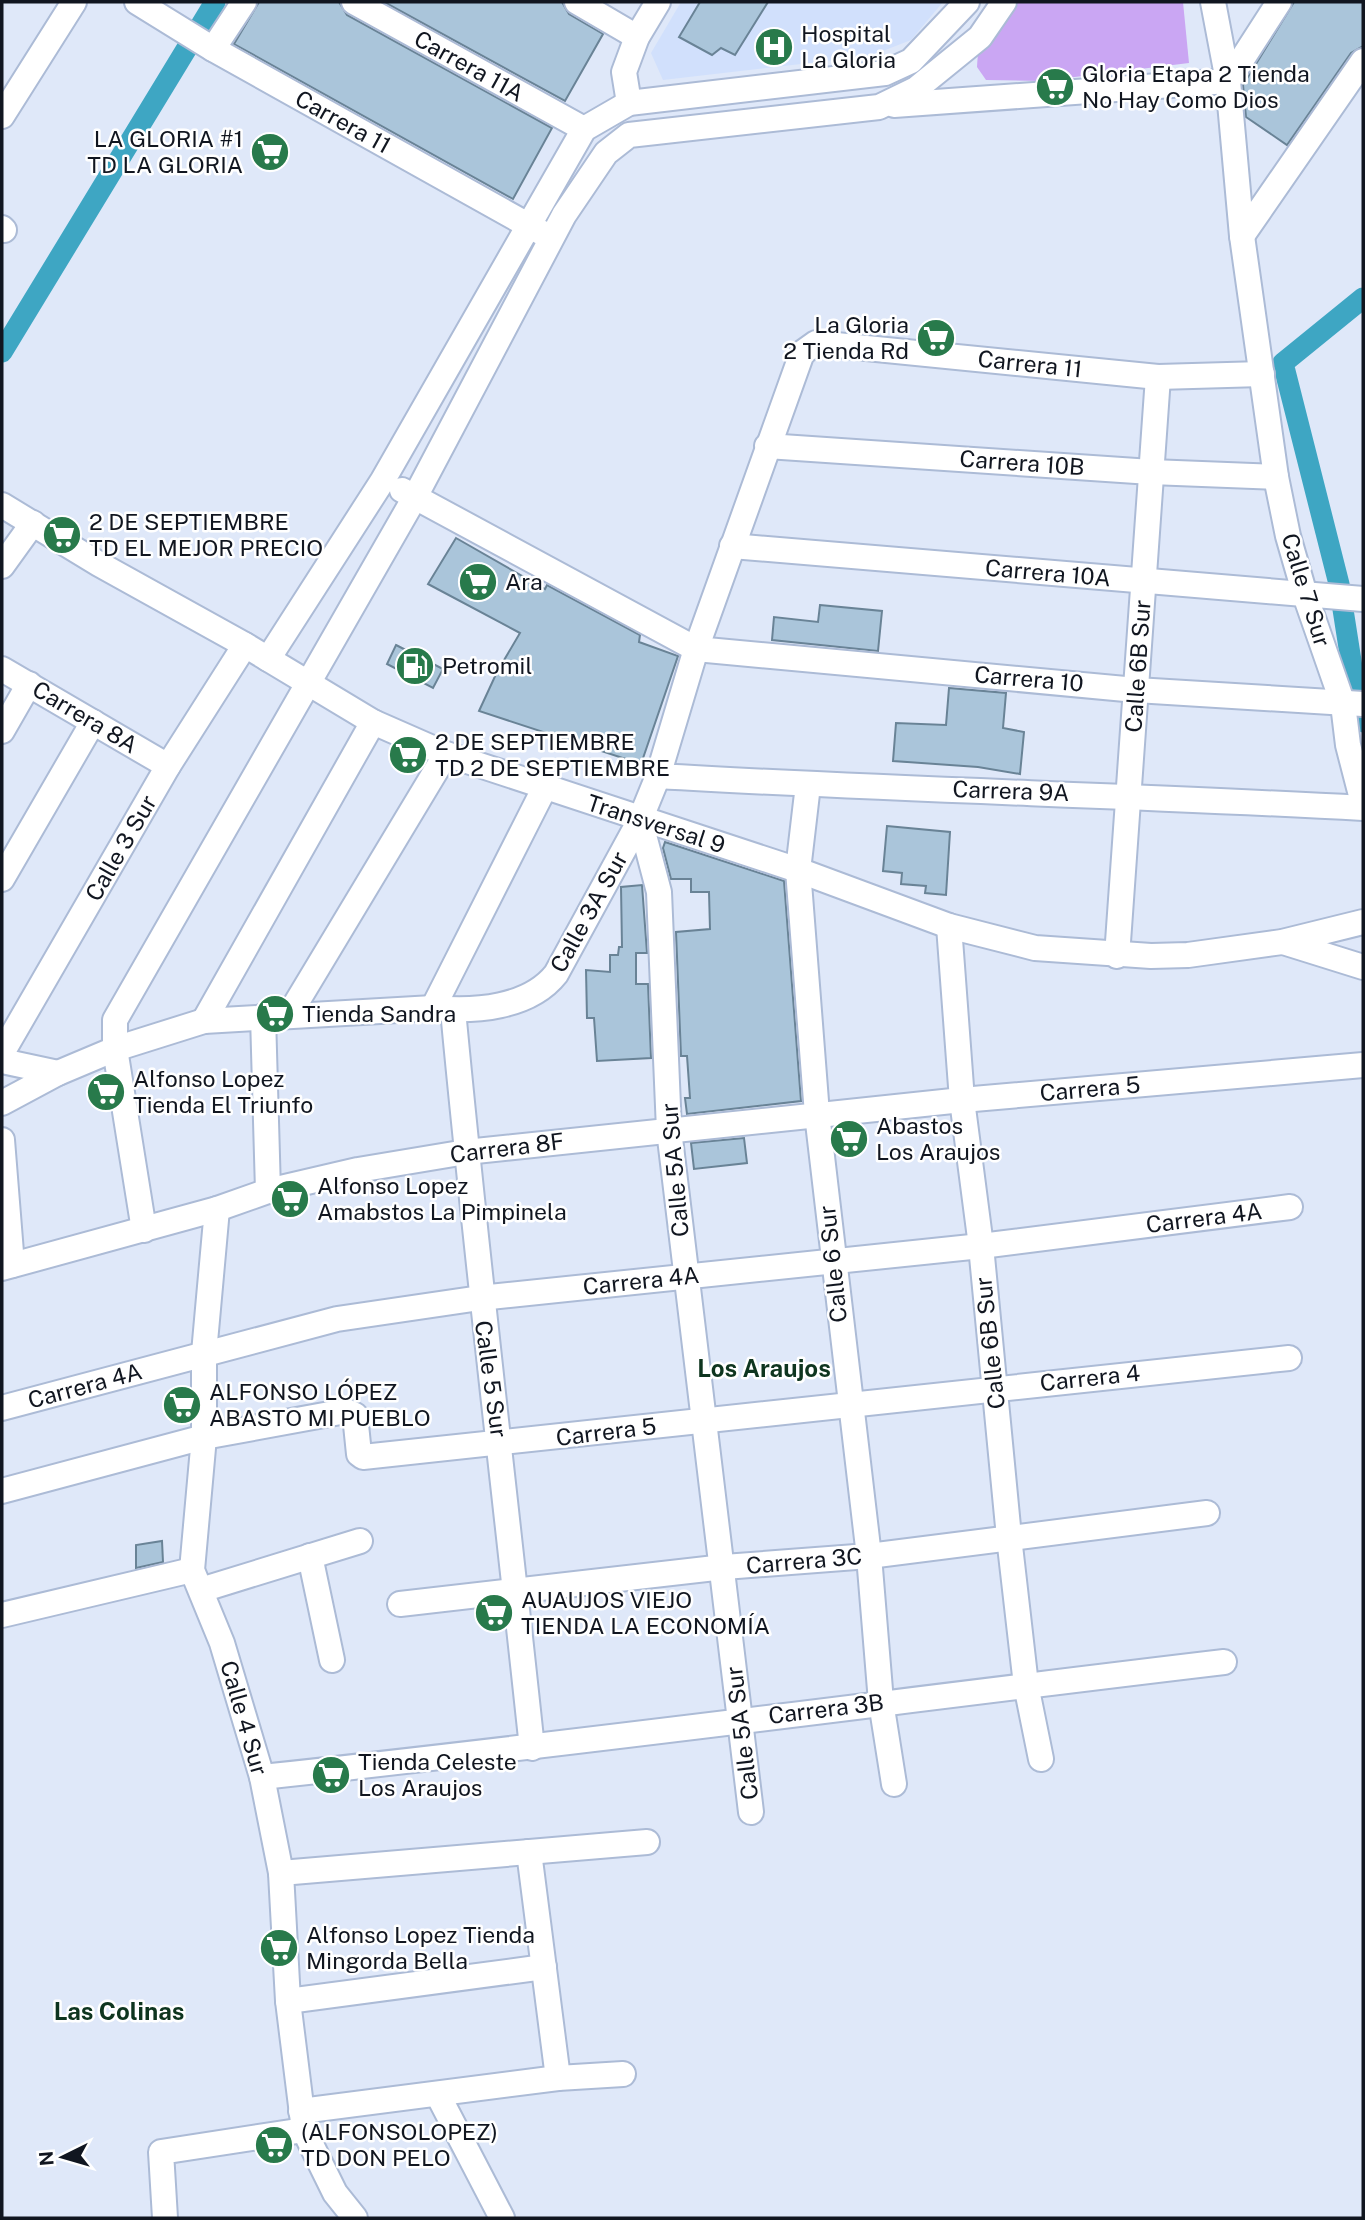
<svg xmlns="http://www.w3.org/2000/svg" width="1365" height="2220" viewBox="0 0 1365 2220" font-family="'Public Sans',sans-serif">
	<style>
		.built { fill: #d1e0fc }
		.green { fill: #caa6f3 }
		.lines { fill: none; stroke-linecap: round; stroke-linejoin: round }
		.canal { stroke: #3ea6c3; stroke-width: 21 }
		.building { fill: #aac5da; stroke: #698396; stroke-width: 2 }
		.minor-casing { stroke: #acbbd6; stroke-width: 28 }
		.minor { stroke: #fff; stroke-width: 24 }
		.labels { text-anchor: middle; stroke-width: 5; stroke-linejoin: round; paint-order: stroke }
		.poi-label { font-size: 23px; fill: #111620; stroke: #fff; text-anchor: start }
		.street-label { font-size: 23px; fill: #111620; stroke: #fff }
		.neighbourhood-label { font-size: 24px; font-weight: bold; fill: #0e351f; stroke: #fff }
	</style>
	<rect width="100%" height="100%" fill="#dfe8f9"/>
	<path class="built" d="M681,2H943L911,40L870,56L663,80L651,53Z"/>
	<path class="green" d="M1017,2H1183L1189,63L1042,81L986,80L977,67L978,52Z"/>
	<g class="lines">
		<g class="canal">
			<path d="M1363,298L1283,363L1339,584L1357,699L1363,722"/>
			<path d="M2,352L215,2"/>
		</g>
	</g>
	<g class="building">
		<path d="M259,2H339L347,15L552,128L513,199L234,44Z"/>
		<path d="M384,2H562L569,14L603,34L565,101Z"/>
		<path d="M700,2H768L735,55L721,48L712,55L679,37Z"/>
		<path d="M1294,2H1363V46L1351,53L1287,145L1246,117L1243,85Z"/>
		<path d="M456,538L545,589L547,585L640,635L639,642L678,656L641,764L479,711L497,672L520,633L428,584Z"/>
		<path d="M820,605L882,611L878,651L772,640L774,617L818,622Z"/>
		<path d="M396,645L443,669L433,688L387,664Z"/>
		<path d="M949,688L1006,693L1003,728L1024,732L1020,774L978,767L893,761L896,723L946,725Z"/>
		<path d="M887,826L950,832L946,895L925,893L926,886L901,884L902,873L883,871Z"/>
		<path d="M665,842L784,881L801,1101L687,1114L685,1098H690L687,1056H681L676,932L710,929L709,892H691V879H671L663,848Z"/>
		<path d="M642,885L647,953H636V984H648L651,1058L597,1061L594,1018H587L586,970L610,972V955H618L619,947H622L621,887Z"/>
		<path d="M744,1138L747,1163L694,1169L691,1143Z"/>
		<path d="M162,1541L163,1562L136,1568V1545Z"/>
	</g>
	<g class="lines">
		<g class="minor-casing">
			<g id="minor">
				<path d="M137,2L213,49L544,234"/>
				<path d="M354,2L584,129"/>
				<path d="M577,2L637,37"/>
				<path d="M1213,2L1228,81L1242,236L1276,477L1288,536L1305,595L1343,704L1348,745L1363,803"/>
				<path d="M213,49L244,2"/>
				<path d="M629,103L624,72L637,37L658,2"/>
				<path d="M894,105L1228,81L1279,2"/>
				<path d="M2,116L74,2"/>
				<path d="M2,228L4,230"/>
				<path d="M1242,236L1363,61"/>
				<path d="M767,446L1151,472L1276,477"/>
				<path d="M402,490L696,649L1136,690L1363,704"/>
				<path d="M2,505L99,564L245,645L373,722L446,754L798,870L949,926L1035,948L1151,956L1188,955L1282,942L1363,922"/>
				<path d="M732,546L1363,599"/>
				<path d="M2,566L33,523"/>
				<path d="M268,659L383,480L584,129L629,103L885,73L911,61L967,2"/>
				<path d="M2,669L168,766"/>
				<path d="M2,731L29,684"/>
				<path d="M658,776C893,790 1128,795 1363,808"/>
				<path d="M808,785L798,870L817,1114L869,1556L881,1702L894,1784"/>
				<path d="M640,820L659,892L669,1130L751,1812"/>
				<path d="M2,879L93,722"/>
				<path d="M949,926L962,1100L981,1246L1009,1537L1026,1685L1041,1759"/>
				<path d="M1283,942L1363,967"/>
				<path d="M1117,956L1158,377"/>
				<path d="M433,1008L545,787"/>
				<path d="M453,1010C476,1256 506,1502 532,1748"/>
				<path d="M289,1015L446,754"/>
				<path d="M263,1016L268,1191"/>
				<path d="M204,1021L373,722"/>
				<path d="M2,1053L168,766L245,645"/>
				<path d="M2,1061L58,1073"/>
				<path d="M2,1103L58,1073L115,1049L204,1021L433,1008C475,1012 529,1008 556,974L640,820L658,776L696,649L802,353L816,343L1158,377L1262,374"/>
				<path d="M2,1140L12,1265"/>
				<path d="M217,1209L204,1353V1437L192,1570L222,1643L262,1777L281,1873L288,2001L304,2130L335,2193L355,2218"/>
				<path d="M144,1230L115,1049V1020L415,497L564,215L606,153L629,135L879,107L916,89L980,37L1004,2"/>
				<path d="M2,1268L217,1209L268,1191L358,1170L466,1152L962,1100L1363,1065"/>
				<path d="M2,1408L337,1319L480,1298L981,1246L1290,1207"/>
				<path d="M2,1491L204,1437L346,1411L355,1415L359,1454L363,1457L1289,1358"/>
				<path d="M310,1556L332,1660"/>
				<path d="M201,1590L360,1541"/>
				<path d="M400,1604L724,1567L869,1556L1207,1513"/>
				<path d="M2,1615L192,1570"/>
				<path d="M262,1777C583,1743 903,1700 1224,1662"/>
				<path d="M529,1852L558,2078"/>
				<path d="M281,1873L647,1842"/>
				<path d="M288,2001L544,1967"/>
				<path d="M438,2095L502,2218"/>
				<path d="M301,2111L558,2078L623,2074"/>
				<path d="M165,2218L161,2152L304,2130"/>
			</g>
		</g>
		<use href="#minor" class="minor"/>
	</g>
	<defs>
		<g id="hospital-disc" transform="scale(2.0125)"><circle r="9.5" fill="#287a4b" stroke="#fff"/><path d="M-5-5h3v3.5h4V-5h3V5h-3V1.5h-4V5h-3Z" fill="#fff"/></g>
		<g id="supermarket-disc" transform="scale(2.0125)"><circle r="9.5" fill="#287a4b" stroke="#fff"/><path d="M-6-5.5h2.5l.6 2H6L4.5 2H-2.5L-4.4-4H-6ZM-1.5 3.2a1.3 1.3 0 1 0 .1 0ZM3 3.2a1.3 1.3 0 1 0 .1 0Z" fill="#fff"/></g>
		<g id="fuel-disc" transform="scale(2.0125)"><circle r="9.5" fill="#287a4b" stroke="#fff"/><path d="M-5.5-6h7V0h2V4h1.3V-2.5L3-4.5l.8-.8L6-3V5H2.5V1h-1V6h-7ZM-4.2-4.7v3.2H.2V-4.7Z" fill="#fff"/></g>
	</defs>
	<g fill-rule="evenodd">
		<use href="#hospital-disc" x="774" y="47"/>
		<use href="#supermarket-disc" x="1055" y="87"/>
		<use href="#supermarket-disc" x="270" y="152"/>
		<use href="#supermarket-disc" x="936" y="338"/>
		<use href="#supermarket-disc" x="62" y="535"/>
		<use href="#supermarket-disc" x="478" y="582"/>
		<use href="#fuel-disc" x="415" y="666"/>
		<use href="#supermarket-disc" x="408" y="755"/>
		<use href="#supermarket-disc" x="275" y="1014"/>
		<use href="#supermarket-disc" x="106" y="1092"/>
		<use href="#supermarket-disc" x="849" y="1139"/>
		<use href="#supermarket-disc" x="290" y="1199"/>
		<use href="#supermarket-disc" x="182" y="1405"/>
		<use href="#supermarket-disc" x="494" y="1613"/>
		<use href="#supermarket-disc" x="331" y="1775"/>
		<use href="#supermarket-disc" x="279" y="1948"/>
		<use href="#supermarket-disc" x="274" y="2145"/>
	</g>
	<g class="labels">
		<g class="poi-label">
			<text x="801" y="42">Hospital<tspan x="801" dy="26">La Gloria</tspan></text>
			<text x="1082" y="82">Gloria Etapa 2 Tienda<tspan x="1082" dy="26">No Hay Como Dios</tspan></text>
			<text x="243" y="147" text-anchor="end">LA GLORIA #1<tspan x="243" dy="26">TD LA GLORIA</tspan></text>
			<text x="909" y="333" text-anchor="end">La Gloria<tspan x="909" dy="26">2 Tienda Rd</tspan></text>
			<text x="89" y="530">2 DE SEPTIEMBRE<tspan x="89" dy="26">TD EL MEJOR PRECIO</tspan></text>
			<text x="505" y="590">Ara</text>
			<text x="442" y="674">Petromil</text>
			<text x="435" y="750">2 DE SEPTIEMBRE<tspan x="435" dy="26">TD 2 DE SEPTIEMBRE</tspan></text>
			<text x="302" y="1022">Tienda Sandra</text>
			<text x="133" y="1087">Alfonso Lopez<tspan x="133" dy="26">Tienda El Triunfo</tspan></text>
			<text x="876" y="1134">Abastos<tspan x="876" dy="26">Los Araujos</tspan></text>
			<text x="317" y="1194">Alfonso Lopez<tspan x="317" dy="26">Amabstos La Pimpinela</tspan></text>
			<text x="209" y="1400">ALFONSO LÓPEZ<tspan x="209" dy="26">ABASTO MI PUEBLO</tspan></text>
			<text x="521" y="1608">AUAUJOS VIEJO<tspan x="521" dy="26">TIENDA LA ECONOMÍA</tspan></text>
			<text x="358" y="1770">Tienda Celeste<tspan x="358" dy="26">Los Araujos</tspan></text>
			<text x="306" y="1943">Alfonso Lopez Tienda<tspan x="306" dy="26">Mingorda Bella</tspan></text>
			<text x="301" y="2140">(ALFONSOLOPEZ)<tspan x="301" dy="26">TD DON PELO</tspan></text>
		</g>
		<g class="street-label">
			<text transform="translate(469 66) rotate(29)" y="8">Carrera 11A</text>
			<text transform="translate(343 122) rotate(29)" y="8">Carrera 11</text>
			<text transform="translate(1030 364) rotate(6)" y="8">Carrera 11</text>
			<text transform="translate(1022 463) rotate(4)" y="8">Carrera 10B</text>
			<text transform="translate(1048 573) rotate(5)" y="8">Carrera 10A</text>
			<text transform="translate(1306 590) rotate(73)" y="8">Calle 7 Sur</text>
			<text transform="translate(1138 666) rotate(-86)" y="8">Calle 6B Sur</text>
			<text transform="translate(1029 679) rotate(5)" y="8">Carrera 10</text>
			<text transform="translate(85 717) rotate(31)" y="8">Carrera 8A</text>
			<text transform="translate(1011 791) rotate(2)" y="8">Carrera 9A</text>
			<text transform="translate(656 824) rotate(18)" y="8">Transversal 9</text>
			<text transform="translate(121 848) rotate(-60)" y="8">Calle 3 Sur</text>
			<text transform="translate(589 912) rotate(-61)" y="8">Calle 3A Sur</text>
			<text transform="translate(1090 1089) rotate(-5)" y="8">Carrera 5</text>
			<text transform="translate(507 1148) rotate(-7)" y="8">Carrera 8F</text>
			<text transform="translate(675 1170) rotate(-95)" y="8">Calle 5A Sur</text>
			<text transform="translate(1204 1218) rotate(-7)" y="8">Carrera 4A</text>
			<text transform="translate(833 1264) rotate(-96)" y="8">Calle 6 Sur</text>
			<text transform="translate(641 1281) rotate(-6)" y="8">Carrera 4A</text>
			<text transform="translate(990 1343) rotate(-96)" y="8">Calle 6B Sur</text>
			<text transform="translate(1090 1378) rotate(-6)" y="8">Carrera 4</text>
			<text transform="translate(491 1379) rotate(82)" y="8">Calle 5 Sur</text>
			<text transform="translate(85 1386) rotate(-15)" y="8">Carrera 4A</text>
			<text transform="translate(606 1432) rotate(-7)" y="8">Carrera 5</text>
			<text transform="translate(804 1561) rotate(-5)" y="8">Carrera 3C</text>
			<text transform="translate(826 1709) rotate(-7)" y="8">Carrera 3B</text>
			<text transform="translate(244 1718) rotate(74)" y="8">Calle 4 Sur</text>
			<text transform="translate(742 1733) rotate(-97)" y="8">Calle 5A Sur</text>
		</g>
		<g class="neighbourhood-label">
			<text x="764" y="1377">Los Araujos</text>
			<text x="119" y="2020">Las Colinas</text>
		</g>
	</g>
	<rect width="1365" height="2220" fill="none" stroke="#111620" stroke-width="7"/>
	<g transform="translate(63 2157) rotate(265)" stroke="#ffffff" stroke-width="5" paint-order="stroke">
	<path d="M0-5L12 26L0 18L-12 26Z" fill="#111620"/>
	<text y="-10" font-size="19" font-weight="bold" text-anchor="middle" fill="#111620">N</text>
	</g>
</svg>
